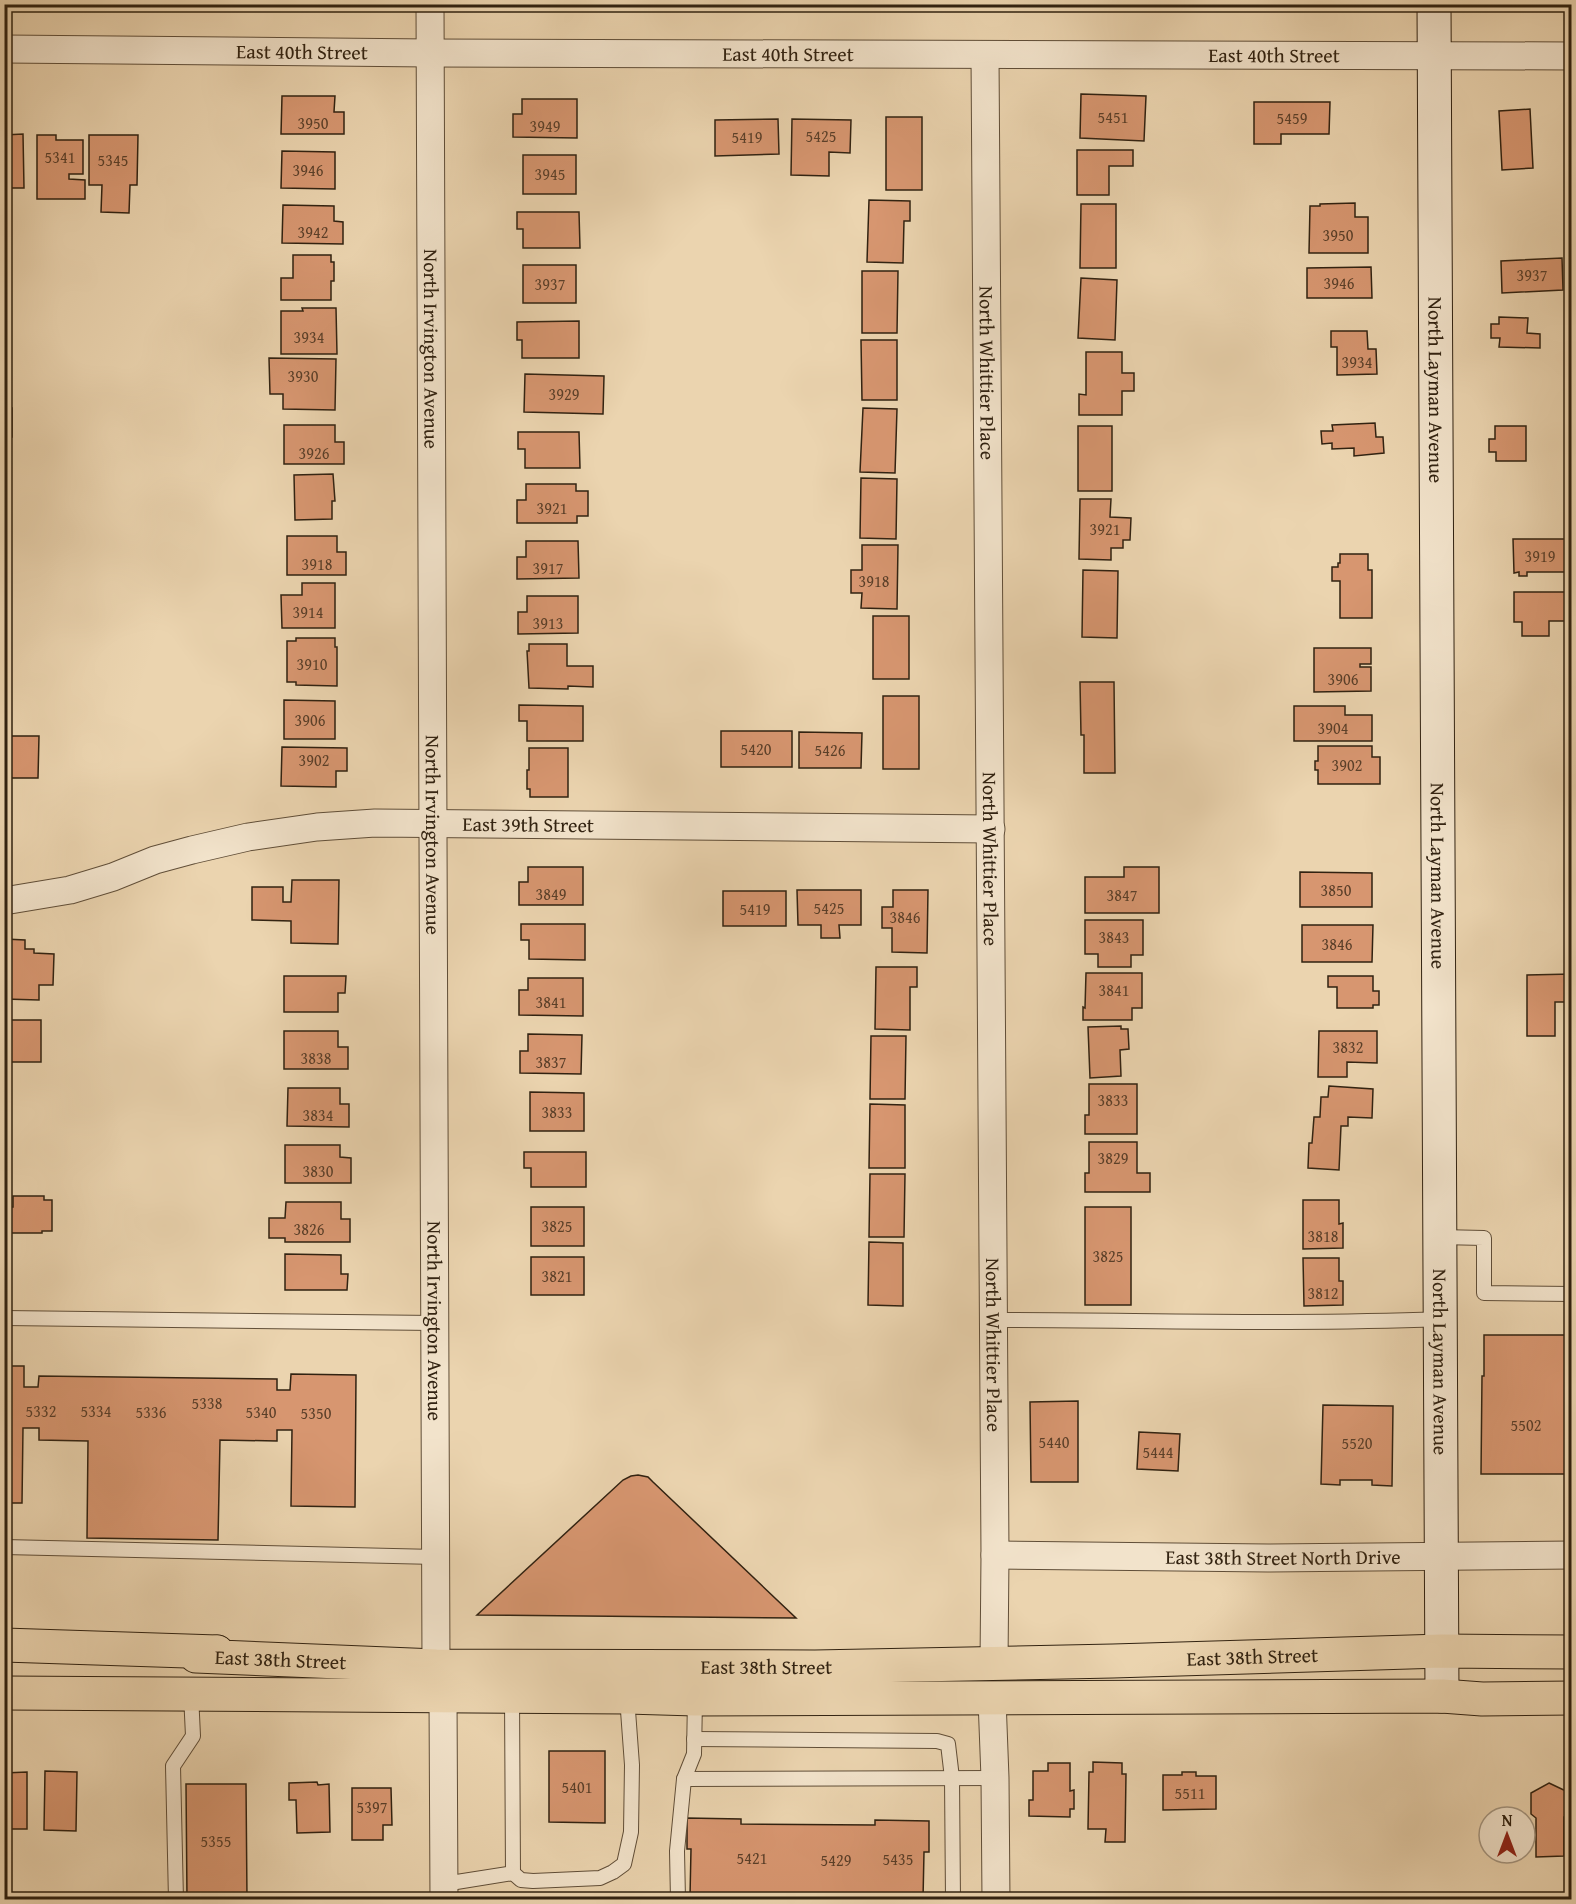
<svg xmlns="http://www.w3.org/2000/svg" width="1576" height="1904" viewBox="0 0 1576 1904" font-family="'Gentium Book Plus',serif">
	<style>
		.building { fill: #d79670; stroke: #312211; stroke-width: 1.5 }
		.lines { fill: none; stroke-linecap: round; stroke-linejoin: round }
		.lane-casing { stroke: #604e38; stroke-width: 16 }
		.street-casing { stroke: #604e38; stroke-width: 29 }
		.secondary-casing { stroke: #312211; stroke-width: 35 }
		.primary-casing { stroke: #312211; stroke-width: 35 }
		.lane { stroke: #f2e3cb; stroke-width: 14 }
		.street { stroke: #f2e3cb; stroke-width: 27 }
		.secondary { stroke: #f2e3cb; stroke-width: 33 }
		.primary { stroke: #ebd4af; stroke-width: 33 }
		.labels { text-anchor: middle; stroke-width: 6; stroke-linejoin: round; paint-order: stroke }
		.number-label { font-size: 16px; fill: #5a3f29 }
		.street-label { font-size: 20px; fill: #312211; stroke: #f2e3cb }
	</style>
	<rect width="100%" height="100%" fill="#ebd4af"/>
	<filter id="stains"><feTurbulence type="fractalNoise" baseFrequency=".00333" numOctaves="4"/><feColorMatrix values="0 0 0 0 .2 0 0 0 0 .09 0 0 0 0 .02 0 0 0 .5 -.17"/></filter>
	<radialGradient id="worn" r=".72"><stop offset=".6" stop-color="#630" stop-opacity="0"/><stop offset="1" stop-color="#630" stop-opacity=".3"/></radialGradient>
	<g class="building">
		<path d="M1081,94L1146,96L1144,141L1080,138Z"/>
		<path d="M282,96H335L334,112H344V134H281Z"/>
		<path d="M522,99H577V138L513,137V114H522Z"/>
		<path d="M1254,102H1330L1329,134H1281V144H1254Z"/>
		<path d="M1530,109L1533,168L1502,170L1499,111Z"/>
		<rect x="886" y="117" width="36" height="73"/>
		<path d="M778,119L779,154L715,156V120Z"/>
		<path d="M792,119L851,120L850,153L829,152V176L791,175Z"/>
		<path d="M23,134L24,188H4V135Z"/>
		<path d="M37,135H56V140H83V174H69V179L85,180V199H37Z"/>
		<path d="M89,135H138L137,185H130L129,213L101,212L102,185H89Z"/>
		<path d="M1077,150H1133V166H1109V195H1077Z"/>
		<path d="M282,151L335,152V189L281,188Z"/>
		<rect x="523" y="155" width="53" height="39"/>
		<path d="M869,200L910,201V221H904L903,263L867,262Z"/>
		<path d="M1355,203V217H1368V253H1309L1310,206H1320V204Z"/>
		<path d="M1081,204H1116V268H1080Z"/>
		<path d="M283,205L334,206V221L343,222V244L282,243Z"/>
		<path d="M517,212H579L580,248H523V229H517Z"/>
		<path d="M4,250H7L6,285H4Z"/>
		<path d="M293,255H331V262H334V281H331V300H281V278H293Z"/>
		<path d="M1562,258L1563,290L1502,293L1501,261Z"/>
		<rect x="523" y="265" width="53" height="38"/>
		<path d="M1371,267L1372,298H1307V268Z"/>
		<path d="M862,271H898L897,333H862Z"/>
		<path d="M1081,278L1117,280L1115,340L1078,338Z"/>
		<path d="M302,308H336L337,354H281V311H303Z"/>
		<path d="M1499,317L1528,318L1527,333L1540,334V348L1499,347L1500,338H1491V324H1499Z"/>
		<path d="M579,321V358H522V340H517V322Z"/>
		<path d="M1331,331H1367L1368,349H1376L1377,374L1337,375V347H1331Z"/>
		<path d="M861,340H897V400H862Z"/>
		<path d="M1086,352H1122V373H1134V391H1122V415H1079V394L1086,395Z"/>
		<path d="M269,358L336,359L335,410L283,409V394H270Z"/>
		<path d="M525,374L604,376L603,414L524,412Z"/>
		<rect x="4" y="408" width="8" height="29"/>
		<path d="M863,408L897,409L895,473L860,472Z"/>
		<path d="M1375,423L1376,437H1383L1384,453L1354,456V448L1332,449V443L1322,444L1321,431H1333L1332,425Z"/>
		<path d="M284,425H335V442H344V464H284Z"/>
		<rect x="1078" y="426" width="34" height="65"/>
		<path d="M1495,426H1526V461H1496V452H1489V439H1495Z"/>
		<path d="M518,432H579L580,468H525V449H518Z"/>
		<rect x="4" y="454" width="5" height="37"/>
		<path d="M333,474L335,501H332V519L295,520L294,475Z"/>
		<path d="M861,478L897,479L896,539L860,538Z"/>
		<path d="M526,484H576V491H588V516H577V523H517V500H526Z"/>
		<path d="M1080,499H1111L1110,517L1131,518L1130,540H1123V548H1111V560L1079,559Z"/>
		<path d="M4,528H9L10,564H4Z"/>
		<path d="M287,536H337V552H346V575H287Z"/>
		<path d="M1513,539H1567V572H1527V576H1519V572L1514,573Z"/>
		<path d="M526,541H578L579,578L517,579V557H526Z"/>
		<path d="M862,545H898L897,609L861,608L862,593H851V570H862Z"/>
		<path d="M1340,554H1368V570H1372V618H1340V581H1332V567H1338V563H1340Z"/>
		<path d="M1083,570L1118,571L1117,638L1082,637Z"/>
		<path d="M302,583H335V628H282L281,595H302Z"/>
		<path d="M1514,592H1572V621H1549V636H1522V622H1514Z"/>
		<path d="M527,596H578V633L518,634V612H527Z"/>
		<rect x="873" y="616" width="36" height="63"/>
		<path d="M296,638H335V647H337V686L296,685V682H287V641H296Z"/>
		<path d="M529,644H567V666H593V687L568,686V689L529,688L527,651H529Z"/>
		<path d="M1314,648H1371V664H1360V667H1371V691L1314,692Z"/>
		<path d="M1080,682H1114L1115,773H1084V735H1081Z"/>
		<rect x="883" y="696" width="36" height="73"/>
		<path d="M284,700L335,701V739H284Z"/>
		<path d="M519,705L583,706V741H527V721H519Z"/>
		<path d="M1294,706H1345V715H1372V741H1294Z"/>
		<rect x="721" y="731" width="71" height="36"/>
		<path d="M799,732L862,733L861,768H799Z"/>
		<path d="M4,736H39L38,778H4Z"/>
		<path d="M1318,746H1372V757H1380V784H1318V770H1315V761H1318Z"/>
		<path d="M282,747L347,748V771H336V787L281,786Z"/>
		<path d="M529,748H568V797H530V789H527V770H529Z"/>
		<rect x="4" y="832" width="6" height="18"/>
		<path d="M528,867H583V905H519V882H528Z"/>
		<path d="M1124,867H1159V913H1085V877H1124Z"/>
		<path d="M1300,872L1372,873V907H1300Z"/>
		<path d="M292,880H339L338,944L291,943V921L252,920V887H283V902H291Z"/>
		<path d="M797,890H861V925H839L840,938H821V925H798Z"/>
		<path d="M893,890H928L927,953L892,952V928H882V907H893Z"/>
		<rect x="723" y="891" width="63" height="35"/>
		<path d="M1085,920H1143V955H1131V967H1098V954H1085Z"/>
		<path d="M521,924H585V960L529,959V940H521Z"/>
		<path d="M1302,925H1373L1372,962H1302Z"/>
		<path d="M4,929L5,939L25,940V949H34V953L54,954L53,985H39V1000L4,999Z"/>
		<path d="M876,967H917V987H910V1030L875,1029Z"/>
		<path d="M1086,973H1142V1008H1132V1020H1083V1007L1085,1008Z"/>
		<path d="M1572,974V1002H1555V1036H1527V975Z"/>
		<path d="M284,976H346L345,993H338V1012H284Z"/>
		<path d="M1328,976H1373V991H1379V1005H1373V1008H1337V987H1328Z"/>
		<path d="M528,978H583V1016L519,1015V990H528Z"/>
		<rect x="4" y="1020" width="37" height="42"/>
		<path d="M1121,1026V1029H1128L1129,1049L1120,1050L1121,1076L1090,1078L1088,1027Z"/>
		<path d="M284,1031H338V1047H348V1069H284Z"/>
		<path d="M1319,1031H1377V1063L1347,1062V1077H1318Z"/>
		<path d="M528,1034L582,1035L581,1074L520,1073V1051H528Z"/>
		<path d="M871,1036H906L905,1099H870Z"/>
		<path d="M1089,1084H1137V1134H1085V1115H1089Z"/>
		<path d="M1329,1086L1373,1089L1372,1118L1348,1117V1126H1341L1339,1170L1308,1168L1309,1143H1312L1314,1117H1320L1321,1097H1328Z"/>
		<path d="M288,1088H340V1104H349V1127L287,1126Z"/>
		<path d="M530,1092L584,1093V1131H530Z"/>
		<path d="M870,1104L905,1105V1168H869Z"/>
		<path d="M1089,1142H1137V1173H1150V1192H1085V1173H1089Z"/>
		<path d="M285,1145H340V1157L351,1158V1183H285Z"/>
		<path d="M524,1152H586V1187H531V1168H524Z"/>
		<path d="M870,1174H905L904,1237H869Z"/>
		<path d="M13,1196H44V1200H52V1231H42V1233H4V1207H13Z"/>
		<path d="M1303,1200H1339V1224L1343,1223V1248L1303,1249Z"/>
		<path d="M286,1202H341V1219H350V1242H285V1238H269V1218H285Z"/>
		<rect x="531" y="1207" width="53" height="39"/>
		<rect x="1085" y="1207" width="46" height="98"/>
		<path d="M869,1242L903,1243V1306L868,1305Z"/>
		<path d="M285,1254L341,1255V1274H348L347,1290H285Z"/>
		<rect x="531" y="1257" width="53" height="38"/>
		<path d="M1303,1258H1339V1281H1343V1305L1304,1306Z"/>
		<path d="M1484,1335H1572V1474H1481L1482,1376H1484Z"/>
		<path d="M4,1366H24V1387H38L39,1376L277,1379V1390H290L291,1374L356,1375L355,1507L291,1506L292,1430H277V1441L220,1440L218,1540L87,1538L88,1441L39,1440V1428H23L22,1503H4Z"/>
		<path d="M1078,1401V1482H1031L1030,1402Z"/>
		<path d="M1323,1405L1393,1406L1392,1486L1372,1485V1480H1340V1485L1321,1484Z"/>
		<path d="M1139,1432L1180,1434L1178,1471L1137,1469Z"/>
		<path d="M638,1475L648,1477L653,1482L796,1618L477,1615L623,1480L631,1476Z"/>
		<path d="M549,1751H605V1823L549,1822Z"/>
		<path d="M1093,1762L1122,1763V1774H1126L1125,1842H1105L1106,1829H1088L1089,1772H1093Z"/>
		<path d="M1048,1763H1070V1791L1074,1790V1809H1070V1817L1029,1816V1800H1033V1771H1048Z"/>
		<path d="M45,1771L77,1772L76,1831L44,1830Z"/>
		<path d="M27,1772V1829H4V1773Z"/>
		<path d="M1182,1772H1196V1776H1216V1809L1163,1810V1775H1182Z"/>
		<path d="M317,1782L318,1785L329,1784L330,1832L297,1833L296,1800H289V1783Z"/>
		<path d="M1549,1783L1568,1792L1569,1814L1564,1817V1856L1536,1857V1818L1531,1814V1793Z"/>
		<path d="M186,1784H246L247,1899H187Z"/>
		<path d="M352,1788H391L392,1825H383V1840H352Z"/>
		<path d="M687,1818L741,1819V1824L875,1825V1820L929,1821V1852H924L923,1899L690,1897L691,1849H687Z"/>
	</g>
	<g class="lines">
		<g class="lane-casing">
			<g id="lane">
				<path d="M1440,1237L1484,1238V1293L1572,1294"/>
				<path d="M4,1318L435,1323"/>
				<path d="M994,1320C1143,1320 1291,1325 1440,1319"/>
				<path d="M4,1547L436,1557"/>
				<path d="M512,1697L513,1873L521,1880L533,1881L600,1878L613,1872L624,1864L631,1832L632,1765L627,1697"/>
				<path d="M694,1739L937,1741L948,1744L952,1778L953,1900"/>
				<path d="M684,1779L995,1778"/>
				<path d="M444,1884L513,1873"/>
				<path d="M176,1900L173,1766L193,1736L191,1694"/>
				<path d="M678,1900L677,1851L684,1779L694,1754L695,1699"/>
			</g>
		</g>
		<g class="street-casing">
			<g id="street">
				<path id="s1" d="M430,4L436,1666"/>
				<path id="s2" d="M4,49L430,53L1572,56"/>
				<path id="s3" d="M985,55L995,1555L994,1663"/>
				<path id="s4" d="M4,901L70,890L113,877L155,860L192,850L248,837L317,827L375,823L991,829"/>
				<path id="s5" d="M995,1555L1268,1558L1572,1555"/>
				<path d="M443,1696L444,1900"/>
				<path d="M992,1699L995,1778L996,1900"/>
			</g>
		</g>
		<g class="secondary-casing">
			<g id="secondary">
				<path id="s6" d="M1434,4L1442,1696"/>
			</g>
		</g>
		<g class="primary-casing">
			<g id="primary">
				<path d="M4,1645L217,1652"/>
				<path id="s7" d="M217,1652L196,1656L436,1666L815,1667L1113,1661L1442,1651L1572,1652"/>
				<path d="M4,1693L627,1697L695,1699L1442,1696L1482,1699L1572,1698"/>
			</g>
		</g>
		<use href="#lane" class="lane"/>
		<use href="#street" class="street"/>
		<use href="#secondary" class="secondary"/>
		<use href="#primary" class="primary"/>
	</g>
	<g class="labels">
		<g class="number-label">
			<text x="1113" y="123">5451</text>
			<text x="1292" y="124">5459</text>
			<text x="313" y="129">3950</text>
			<text x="545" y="132">3949</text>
			<text x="821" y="142">5425</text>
			<text x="747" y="143">5419</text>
			<text x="60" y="163">5341</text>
			<text x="113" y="166">5345</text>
			<text x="308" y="176">3946</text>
			<text x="550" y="180">3945</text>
			<text x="313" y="238">3942</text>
			<text x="1338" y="241">3950</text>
			<text x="1532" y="281">3937</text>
			<text x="1339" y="289">3946</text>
			<text x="550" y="290">3937</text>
			<text x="309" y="343">3934</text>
			<text x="1357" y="368">3934</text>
			<text x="303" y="382">3930</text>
			<text x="564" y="400">3929</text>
			<text x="314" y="459">3926</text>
			<text x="552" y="514">3921</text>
			<text x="1105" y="535">3921</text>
			<text x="1540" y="562">3919</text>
			<text x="317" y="570">3918</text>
			<text x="548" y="574">3917</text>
			<text x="874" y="587">3918</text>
			<text x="308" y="618">3914</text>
			<text x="548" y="629">3913</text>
			<text x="312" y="670">3910</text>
			<text x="1343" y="685">3906</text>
			<text x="310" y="726">3906</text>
			<text x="1333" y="734">3904</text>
			<text x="756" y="755">5420</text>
			<text x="830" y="756">5426</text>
			<text x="314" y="766">3902</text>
			<text x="1347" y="771">3902</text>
			<text x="1336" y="896">3850</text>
			<text x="551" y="900">3849</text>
			<text x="1122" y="901">3847</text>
			<text x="829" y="914">5425</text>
			<text x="755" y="915">5419</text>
			<text x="905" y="923">3846</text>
			<text x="1114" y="943">3843</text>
			<text x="1337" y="950">3846</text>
			<text x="1114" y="996">3841</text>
			<text x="551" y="1008">3841</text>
			<text x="1348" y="1053">3832</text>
			<text x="316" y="1064">3838</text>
			<text x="551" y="1068">3837</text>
			<text x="1113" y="1106">3833</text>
			<text x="557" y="1118">3833</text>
			<text x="318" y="1121">3834</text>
			<text x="1113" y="1164">3829</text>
			<text x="318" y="1177">3830</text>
			<text x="557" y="1232">3825</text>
			<text x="309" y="1235">3826</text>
			<text x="1323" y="1242">3818</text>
			<text x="1108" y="1262">3825</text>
			<text x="557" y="1282">3821</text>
			<text x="1323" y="1299">3812</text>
			<text x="207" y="1409">5338</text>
			<text x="41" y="1417">5332</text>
			<text x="96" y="1417">5334</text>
			<text x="151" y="1418">5336</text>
			<text x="261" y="1418">5340</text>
			<text x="316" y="1419">5350</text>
			<text x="1526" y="1431">5502</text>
			<text x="1054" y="1448">5440</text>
			<text x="1357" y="1449">5520</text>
			<text x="1158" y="1458">5444</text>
			<text x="577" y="1793">5401</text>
			<text x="1190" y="1799">5511</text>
			<text x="372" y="1813">5397</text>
			<text x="216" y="1847">5355</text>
			<text x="752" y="1864">5421</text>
			<text x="898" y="1865">5435</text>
			<text x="836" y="1866">5429</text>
		</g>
		<g class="street-label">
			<text dy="7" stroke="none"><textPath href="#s2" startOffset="298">East 40th Street</textPath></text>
			<text dy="7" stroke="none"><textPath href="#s2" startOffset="784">East 40th Street</textPath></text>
			<text dy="7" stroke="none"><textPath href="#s2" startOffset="1270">East 40th Street</textPath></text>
			<text dy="7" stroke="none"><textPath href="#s1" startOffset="345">North Irvington Avenue</textPath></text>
			<text dy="7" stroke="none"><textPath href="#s3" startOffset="318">North Whittier Place</textPath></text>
			<text dy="7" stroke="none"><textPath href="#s6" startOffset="386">North Layman Avenue</textPath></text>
			<text dy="7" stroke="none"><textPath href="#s4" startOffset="534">East 39th Street</textPath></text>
			<text dy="7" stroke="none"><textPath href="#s1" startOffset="831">North Irvington Avenue</textPath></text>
			<text dy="7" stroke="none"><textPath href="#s3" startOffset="804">North Whittier Place</textPath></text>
			<text dy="7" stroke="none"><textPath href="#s6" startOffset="872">North Layman Avenue</textPath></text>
			<text dy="7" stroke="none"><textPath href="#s1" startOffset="1317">North Irvington Avenue</textPath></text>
			<text dy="7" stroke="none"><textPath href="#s3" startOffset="1290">North Whittier Place</textPath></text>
			<text dy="7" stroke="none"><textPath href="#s6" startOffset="1358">North Layman Avenue</textPath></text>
			<text dy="7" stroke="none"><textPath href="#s5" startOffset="288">East 38th Street North Drive</textPath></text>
			<text dy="7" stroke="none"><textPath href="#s7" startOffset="1078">East 38th Street</textPath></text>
			<text dy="7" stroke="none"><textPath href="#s7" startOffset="106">East 38th Street</textPath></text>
			<text dy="7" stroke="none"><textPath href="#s7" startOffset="592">East 38th Street</textPath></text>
		</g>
	</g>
	<rect width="1576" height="1904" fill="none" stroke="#ebd4af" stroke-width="24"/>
	<rect x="6" y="6" width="1564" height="1892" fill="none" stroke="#312211" stroke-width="3"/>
	<rect x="12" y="12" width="1552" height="1880" fill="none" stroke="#312211" stroke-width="1.5"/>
	<g transform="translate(1507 1835)"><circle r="28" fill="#f2e3cb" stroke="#a59681" stroke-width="1.5"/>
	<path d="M0-4.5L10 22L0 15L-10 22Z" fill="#8f2418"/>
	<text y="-9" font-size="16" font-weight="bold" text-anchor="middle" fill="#312211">N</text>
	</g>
	<rect width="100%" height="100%" filter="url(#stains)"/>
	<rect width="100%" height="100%" fill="url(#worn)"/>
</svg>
